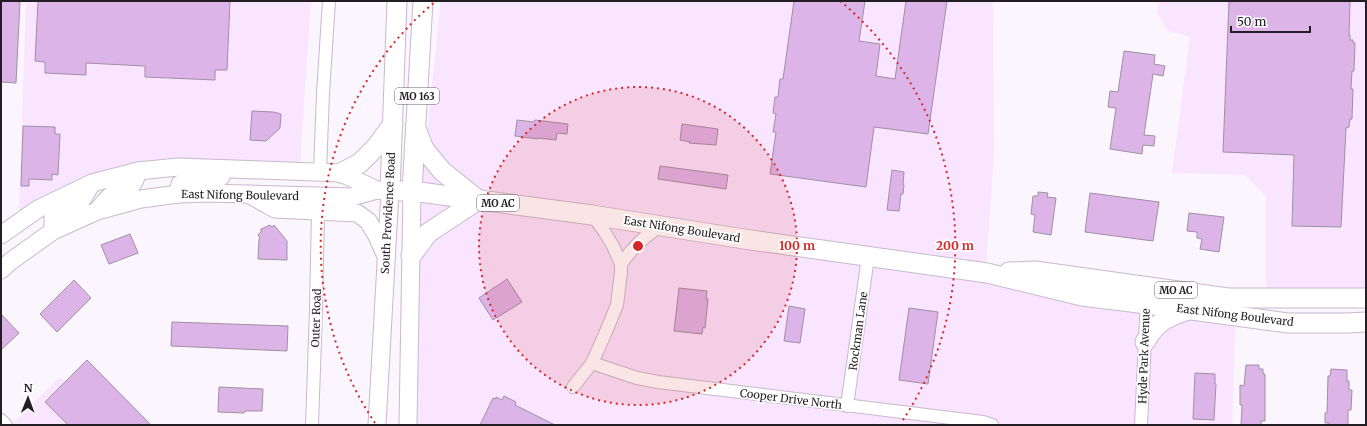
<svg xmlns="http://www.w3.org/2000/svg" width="1367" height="426" viewBox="0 0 1367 426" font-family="Merriweather,serif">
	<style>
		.built { fill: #f9e5ff }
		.building { fill: #ddb4e7; stroke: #9f90a2 }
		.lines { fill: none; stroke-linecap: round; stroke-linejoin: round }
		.minor-casing { stroke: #c8b9cb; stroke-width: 14 }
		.secondary-casing { stroke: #c8b9cb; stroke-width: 19 }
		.primary-casing { stroke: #c8b9cb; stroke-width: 21 }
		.minor { stroke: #fff; stroke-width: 12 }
		.secondary { stroke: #fff; stroke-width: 17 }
		.primary { stroke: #fff; stroke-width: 19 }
		.ring { fill: none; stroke: #d62828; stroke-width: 2; stroke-dasharray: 2 4 }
		.labels { text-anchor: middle; stroke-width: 3.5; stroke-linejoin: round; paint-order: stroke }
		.shield { fill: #fff; stroke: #656166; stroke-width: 1 }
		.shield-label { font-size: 10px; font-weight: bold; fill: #231d24 }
		.street-label { font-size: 11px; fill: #231d24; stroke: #fff }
		.centre { fill: #d62828; stroke: #fff; stroke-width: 2 }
		.ring-label { font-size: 12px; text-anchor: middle; font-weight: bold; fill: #d62828; stroke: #fff; stroke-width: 3.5; stroke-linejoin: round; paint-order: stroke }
	</style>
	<rect width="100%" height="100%" fill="#fbf5fd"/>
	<g class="built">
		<path d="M26,1H311L300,163L196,161L75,185L19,212Z"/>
		<path d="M441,1H993L994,151L986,271L1236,308L1232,425H412L421,189Z"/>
		<path d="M1159,1H1366V306L1266,308V196L1245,175L1172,173L1190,37L1168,31L1157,12Z"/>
		<path d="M60,377L108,425H11Z"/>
	</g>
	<g class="building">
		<path d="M1,1H20L16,83L1,82Z"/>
		<path d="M38,1H230L227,70H215V80L145,77V66L86,63V75L45,73V62L35,61Z"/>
		<path d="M794,1H865L859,41L880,44L876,76L895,79L906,1H947L928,134L874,127L866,187L770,174L776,132H773L776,114L773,113L775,97H778L780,79H783Z"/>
		<path d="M1229,1H1350L1349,35H1350V40H1353V43H1355L1354,71H1352L1351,89H1353L1352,119H1350L1349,127L1346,128L1341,227L1292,226L1294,155L1223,152Z"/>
		<path d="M1124,51L1155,55L1154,64L1165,66L1163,76L1153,74L1144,135L1155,136L1154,146L1143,145L1142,154L1110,149L1116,108L1108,107L1110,91L1118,92Z"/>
		<path d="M252,111L273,112L281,114L280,128L266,141L250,140Z"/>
		<path d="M517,120L534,122L535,120L568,124L567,134L557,133L556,140L538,138V139L515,136Z"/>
		<path d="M682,124L718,129L716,145L689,143L690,142L680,140Z"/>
		<path d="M23,126L55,127V134H60L58,175L52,174V180L29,179V186H21Z"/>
		<path d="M660,166L728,175L726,189L658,179Z"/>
		<path d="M892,170L904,172L903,185H904L903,194H901L899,211L887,210Z"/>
		<path d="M1038,192L1048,193L1047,197L1056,198L1051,235L1033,232L1035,215L1031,214L1033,196H1038Z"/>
		<path d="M1090,193L1159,202L1153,241L1085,232Z"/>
		<path d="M1189,213L1224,217L1219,252L1200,249L1202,239L1197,238V232L1187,231Z"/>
		<path d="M270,225L272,227L274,225L287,241V260L258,259L259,239L260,238L258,235L261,232V229Z"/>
		<path d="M130,234L138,253L109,264L101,245Z"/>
		<path d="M507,279L522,302L493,320L479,298Z"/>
		<path d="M74,280L91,298L57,332L40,314Z"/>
		<path d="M679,288L707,291L706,299H708L705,328L703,327L702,334L674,331Z"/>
		<path d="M789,306L805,309L800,343L784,341Z"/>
		<path d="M909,308L938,312L928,384L899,380Z"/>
		<path d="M1,314L19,333L1,350Z"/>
		<path d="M172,322L288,326L287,351L171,346Z"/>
		<path d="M87,360L151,425H68L45,402Z"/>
		<path d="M1246,365H1259V369H1263V374H1265V421H1261V425H1241L1242,405H1240V385L1244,386Z"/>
		<path d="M1331,369L1347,370V381H1349V390H1352L1351,410H1348V425H1329V423H1325V413H1327L1328,376H1330Z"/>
		<path d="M1195,373L1215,374V384H1216L1214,420L1193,419Z"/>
		<path d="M219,387L263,389L262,411H245L244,413L218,412Z"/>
		<path d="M504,396L516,402L515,405L555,425H480L493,398L496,399V397L502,400Z"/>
	</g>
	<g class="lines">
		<g class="minor-casing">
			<g id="minor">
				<path d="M320,172L323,93L329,1"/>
				<path d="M621,264C633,247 643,238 660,226"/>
				<path d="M592,363L637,378L658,382L983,422L992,425"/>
				<path d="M573,387L592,363L605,334L617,305L621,272V264L613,246L604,231L592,215"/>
				<path d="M847,406L868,257"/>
				<path d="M1,420L6,425"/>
				<path d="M312,425L316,310L318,211"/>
				<path d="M1141,425L1147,298"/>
			</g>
		</g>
		<g class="secondary-casing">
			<g id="secondary">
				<path d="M178,194L180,184L188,180L221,177"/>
				<path d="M250,195L275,209L357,213L368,221L376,234L385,254"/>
				<path d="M97,211C102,205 108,196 115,193C131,184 132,191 138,171"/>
				<path d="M53,231V218L81,201L91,185"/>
				<path d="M1,235L38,209L92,183L138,171L178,167L341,173L377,190"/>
				<path d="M1,270L11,261L53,231L97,211L141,199L178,194L208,193L351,197L377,190L390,191L377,425"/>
				<path d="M408,425L412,191"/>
			</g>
		</g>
		<g class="primary-casing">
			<g id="primary">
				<path d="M397,1L390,191H412L592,215L744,239L987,273L1082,296L1147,304L1288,323H1348L1366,322"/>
				<path d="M341,173L360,163L376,147L393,124"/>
				<path d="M412,191L423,1"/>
				<path d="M411,256L428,233L478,200L442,171L424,149L417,131"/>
				<path d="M1009,272L1035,271L1228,298H1366"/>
				<path d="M1145,342C1156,322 1167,317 1188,310"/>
			</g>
		</g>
		<use href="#minor" class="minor"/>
		<use href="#secondary" class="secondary"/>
		<use href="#primary" class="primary"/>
	</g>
	<circle cx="638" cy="246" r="159" fill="#d62828" fill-opacity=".12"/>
	<g class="ring">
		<circle cx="638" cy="246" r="159"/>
		<path d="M375 423A317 317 0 0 1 436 1M840 1A317 317 0 0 1 901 423"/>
	</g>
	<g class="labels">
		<g class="shield">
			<rect x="395" y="88" width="44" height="16" rx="3"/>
			<rect x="477" y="195" width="42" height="16" rx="3"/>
			<rect x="1155" y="282" width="42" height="16" rx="3"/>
		</g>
		<g class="shield-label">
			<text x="417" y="100">MO 163</text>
			<text x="498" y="207">MO AC</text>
			<text x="1176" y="294">MO AC</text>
		</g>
		<g class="street-label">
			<text transform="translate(240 195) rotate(1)" y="4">East Nifong Boulevard</text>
			<text transform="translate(388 213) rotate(-87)" y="4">South Providence Road</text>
			<text transform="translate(682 229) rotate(9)" y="4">East Nifong Boulevard</text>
			<text transform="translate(1235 315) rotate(7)" y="4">East Nifong Boulevard</text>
			<text transform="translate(316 318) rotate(-88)" y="4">Outer Road</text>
			<text transform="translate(858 331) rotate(-82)" y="4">Rockman Lane</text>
			<text transform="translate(1144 356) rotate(-88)" y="4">Hyde Park Avenue</text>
			<text transform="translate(791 399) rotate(7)" y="4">Cooper Drive North</text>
		</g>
	</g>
	<circle cx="638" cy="246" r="6" class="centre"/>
	<g class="ring-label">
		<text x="797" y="250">100 m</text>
		<text x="955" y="250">200 m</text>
	</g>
	<rect width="1367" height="426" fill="none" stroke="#231d24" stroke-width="4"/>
	<g transform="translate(28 398) rotate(1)" stroke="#ffffff" stroke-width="3" paint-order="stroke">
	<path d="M0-3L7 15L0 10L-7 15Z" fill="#231d24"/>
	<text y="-6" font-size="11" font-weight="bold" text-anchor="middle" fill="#231d24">N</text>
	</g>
	<path d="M1231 26v6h79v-6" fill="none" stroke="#231d24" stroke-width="2"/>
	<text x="1237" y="26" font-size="12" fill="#231d24" stroke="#ffffff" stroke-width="3" paint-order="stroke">50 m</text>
</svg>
